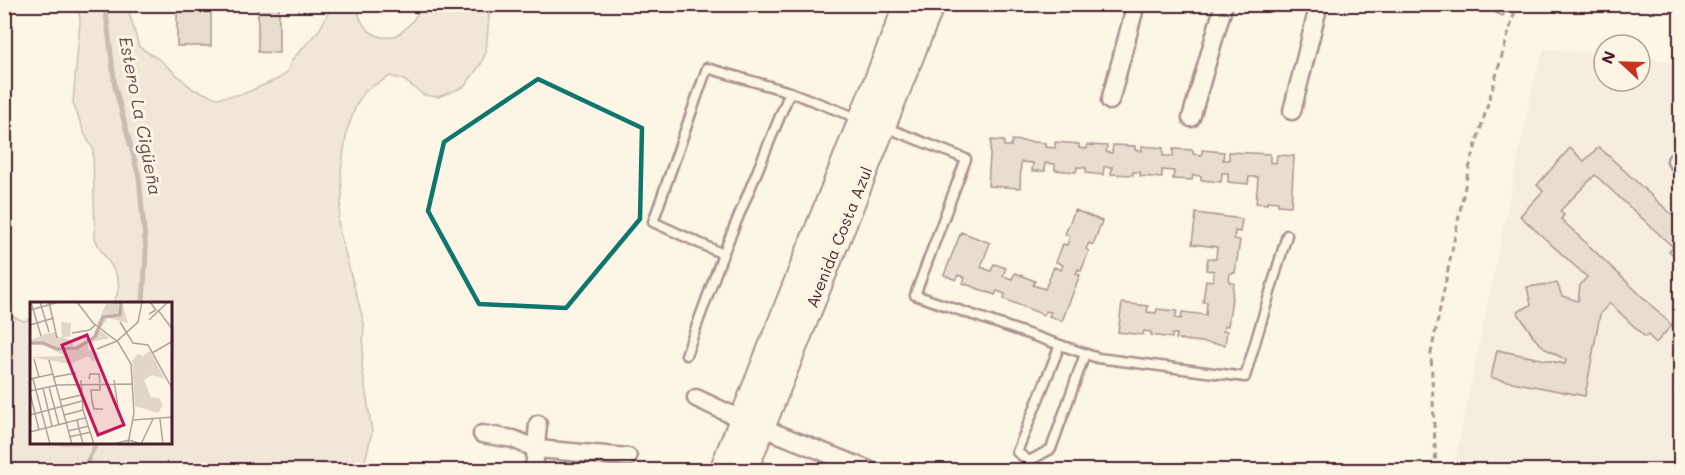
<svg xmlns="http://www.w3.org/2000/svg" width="1685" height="475" viewBox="0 0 1685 475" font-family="Mali,sans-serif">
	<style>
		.built { fill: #eee5d7 }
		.green { fill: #e2d5ca; stroke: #967a7a; stroke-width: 1.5 }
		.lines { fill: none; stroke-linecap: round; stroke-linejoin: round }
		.stream { stroke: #917474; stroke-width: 5 }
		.building { fill: #cfc0b7; stroke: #4a1f2b; stroke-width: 1.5 }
		.lane-casing { stroke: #4a1f2b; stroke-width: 13 }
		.street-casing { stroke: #4a1f2b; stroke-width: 21 }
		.secondary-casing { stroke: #4a1f2b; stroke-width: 28 }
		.path { stroke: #4a1f2b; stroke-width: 3; stroke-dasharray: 6 4.5; stroke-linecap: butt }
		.lane { stroke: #fcf5e5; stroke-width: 8 }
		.street { stroke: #fcf5e5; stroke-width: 16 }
		.secondary { stroke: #fcf5e5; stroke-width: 24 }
		.marked { fill: none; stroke: #0f766e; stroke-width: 4.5; stroke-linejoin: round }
		.labels { text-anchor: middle; stroke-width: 6; stroke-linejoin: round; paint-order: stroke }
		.street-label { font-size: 16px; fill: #4a1f2b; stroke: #fcf5e5 }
		.water-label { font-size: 18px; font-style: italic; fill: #6d4950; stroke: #fcf5e5 }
		.inset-river { fill: none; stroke: #c0aca5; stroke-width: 3 }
		.inset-road { fill: none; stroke: #b59f9b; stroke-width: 1.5 }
		.view { fill: #c2185b; fill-opacity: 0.15; stroke: #c2185b; stroke-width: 3 }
		.inset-edge { fill: none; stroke: #4a1f2b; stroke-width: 3 }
	</style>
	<rect width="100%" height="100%" fill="#fcf5e5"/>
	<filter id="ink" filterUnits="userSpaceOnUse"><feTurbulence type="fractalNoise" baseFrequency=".0167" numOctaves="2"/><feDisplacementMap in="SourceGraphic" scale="12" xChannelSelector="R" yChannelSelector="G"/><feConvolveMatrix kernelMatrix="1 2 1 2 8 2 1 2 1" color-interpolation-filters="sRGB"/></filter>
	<g filter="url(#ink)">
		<path class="built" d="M1544,49L1604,54V81H1640V58L1680,63V142L1667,167L1680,178V470H1453L1533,85Z"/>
		<path class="green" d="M78,5H127L139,47L160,60L193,89L217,98L243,94L278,79L287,72L292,60L320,29L332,5H358C357,24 374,42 394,36C406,32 418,15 421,5H490L486,52L481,64L464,87L438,97L424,95L404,80L390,76L366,90L357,103L347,130L341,171L342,197L338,220L340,234L364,323L362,366L372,432L363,470H5V281L10,287L9,303L11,316L24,321L31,319L32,444H171V304H112C131,277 104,263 95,238L93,149L85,135L73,103L80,21Z"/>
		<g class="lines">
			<g class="stream">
				<path d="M105,4L115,87L139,177L146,251L143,304"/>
				<path d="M83,470L96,444"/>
			</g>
		</g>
		<g class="building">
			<rect x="177" y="4" width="34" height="42"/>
			<path d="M258,4H279V53L258,52Z"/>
			<path d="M1492,4H1508L1503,16L1489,10Z"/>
			<path d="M991,140L1004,141V146H1011L1012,140L1046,143L1045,147L1055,148V142L1079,144V148L1087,149V145L1107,146L1106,152L1112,153L1113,145L1135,146V150L1142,151V146L1163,148V156H1173V149L1193,150V154L1202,155V150L1224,152L1223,160H1229V152L1270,154V162L1276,163L1277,155L1294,156L1291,206L1278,205V202L1267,201V204L1256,203L1258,177H1249L1248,184L1228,182V173H1222L1221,182L1201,180V176L1193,175L1192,180L1173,179L1174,171L1162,170V178L1140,176V172H1133V175L1111,174L1112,167H1104L1103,175L1086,173V168L1077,167L1076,172L1055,170V164L1045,163V171H1032L1033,163L1021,162L1020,188L988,186Z"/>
			<path d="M1599,147L1680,222V261L1669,251L1673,247L1595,175L1560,211L1564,215L1561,219L1672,325L1656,343L1648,335L1645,337L1610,303L1600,314L1585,396L1491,378L1497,350L1565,364L1566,360L1546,349L1536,340L1517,312L1531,305L1527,287L1557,283L1562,296L1578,301L1580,285L1587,277L1520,216L1543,191L1537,185L1570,148L1584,161Z"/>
			<path d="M1075,210L1102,221L1093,245L1089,243L1086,249L1089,251L1081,271L1078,269L1076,274L1080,275L1062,321L1049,316L1051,312L1046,311L1044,315L1004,299L1005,294L997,291L995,295L963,283L965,278L958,275L956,280L944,275L961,232L990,243L981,267L991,271L994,264L1006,268L1003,276L1012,279L1015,273L1035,281L1033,285L1045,289L1054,267L1061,270L1063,265L1056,262L1063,244L1067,245L1070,236L1065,234Z"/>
			<path d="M1196,213L1242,219L1240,232L1235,231L1234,239L1240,240L1235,273H1230L1229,282L1234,283L1228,326H1224L1223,331H1227L1225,345L1176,339L1177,334H1172V338L1151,335V332L1144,331L1143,335L1118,332L1122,303L1148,306L1147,312L1156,313L1157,309L1177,311L1175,318L1181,319L1182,312L1206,315L1207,302H1203L1206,280L1213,281L1214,271L1206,270L1208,258L1216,259L1217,247L1192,244Z"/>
			<path d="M1680,362V392L1674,390Z"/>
		</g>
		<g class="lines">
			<g class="lane-casing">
				<g id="lane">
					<path d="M885,127L966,159L915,295L1098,358L1245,377L1287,235"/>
					<path d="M723,254L653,222L707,68L790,92L860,119"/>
					<path d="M1060,345L1017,452L1029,461L1051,449L1085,354"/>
					<path d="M686,355L723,254L790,92"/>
				</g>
			</g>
			<g class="street-casing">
				<g id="street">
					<path d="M1110,101L1136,4"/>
					<path d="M1292,111L1319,4"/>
					<path d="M1191,118L1224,4"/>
					<path d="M1676,161L1680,165"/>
					<path d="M696,398L743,420L869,470"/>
					<path d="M482,434L513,439L537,449L628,457"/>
					<path d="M534,470L538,424"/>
				</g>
			</g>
			<g class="secondary-casing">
				<g id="secondary">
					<path d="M722,470L907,4"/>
					<path d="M745,470L932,4"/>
				</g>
			</g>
			<path class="path" d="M1436,470L1431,353L1468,172L1517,4"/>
			<use href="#lane" class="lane"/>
			<use href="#street" class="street"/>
			<use href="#secondary" class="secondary"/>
		</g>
	</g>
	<path d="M0 0H1685V475H0ZM538,79L642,128L640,219L566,308L479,304L428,211L444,142Z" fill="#fcf5e5" fill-opacity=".55" fill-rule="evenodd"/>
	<path class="marked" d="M538,79L642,128L640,219L566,308L479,304L428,211L444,142Z"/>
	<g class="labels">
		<g class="street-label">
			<text transform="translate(839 237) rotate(-68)" y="6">Avenida Costa Azul</text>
		</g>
		<g class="water-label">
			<text transform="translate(140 116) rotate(79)" y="6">Estero La Cigüeña</text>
		</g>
	</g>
	<g transform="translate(30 302)">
		<rect width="142" height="142" fill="#fcf5e5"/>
		<path d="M92,0L98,21L78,16L71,26L67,22L76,2ZM31,20L41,21L40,35H32L43,39V45L62,35L66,26L80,36L58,41V48L67,50L69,53L64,54L70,58L63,59L58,54L41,62L0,55L35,54L13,43H0V39L15,32L25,30L29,36L32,35ZM120,49L135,77L122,73L114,78L121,95L129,96L133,103L128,111L105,104L102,59L108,52L113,54Z" fill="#e2d5ca"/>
		<path class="inset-river" d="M0,41H13L27,47L47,46L65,35L73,15L90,13L91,0"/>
		<path class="inset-road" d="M1,0L11,34M10,0L19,30M19,0L27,36M47,0L63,21L88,40L101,62L104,111L98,142M0,8L29,0M128,8L143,28M119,12L126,8L120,0M119,18L138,0M90,20L103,41L118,43L143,88M0,23L24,16M42,31L60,28L65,23M67,47L87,39L108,20L112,0M122,51L143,39M4,57L9,75M19,58L42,142M24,75L46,71M0,77L23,72M3,77L20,142M59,77L60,72H69L70,81M51,78L53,108L64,142M84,78L88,105M70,83V88H61L62,99L64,107H73M19,85L29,123M13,86L22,124M0,89L28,83L103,82M0,91L9,128M30,98L51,93M0,113L52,99M34,113L53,108M130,117L133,142M47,118L53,142M103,118L143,115M38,129L59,124M0,130L55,116M39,135L61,130M84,142L99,138L111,142M111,142L123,117"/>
		<path class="view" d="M57,33L94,123L68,133L32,43Z"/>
		<rect width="142" height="142" class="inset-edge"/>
	</g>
	<rect width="1685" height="475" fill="none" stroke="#fcf5e5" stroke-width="24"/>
	<rect x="12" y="12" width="1661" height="451" fill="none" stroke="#4a1f2b" stroke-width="2" filter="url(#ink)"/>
	<g transform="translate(1622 63) rotate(292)"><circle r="28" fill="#fcf5e5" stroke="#b59f9b" stroke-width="1.5"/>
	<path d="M0-4.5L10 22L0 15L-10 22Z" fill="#c8321e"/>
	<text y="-9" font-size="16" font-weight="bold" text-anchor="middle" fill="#4a1f2b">N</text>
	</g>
</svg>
